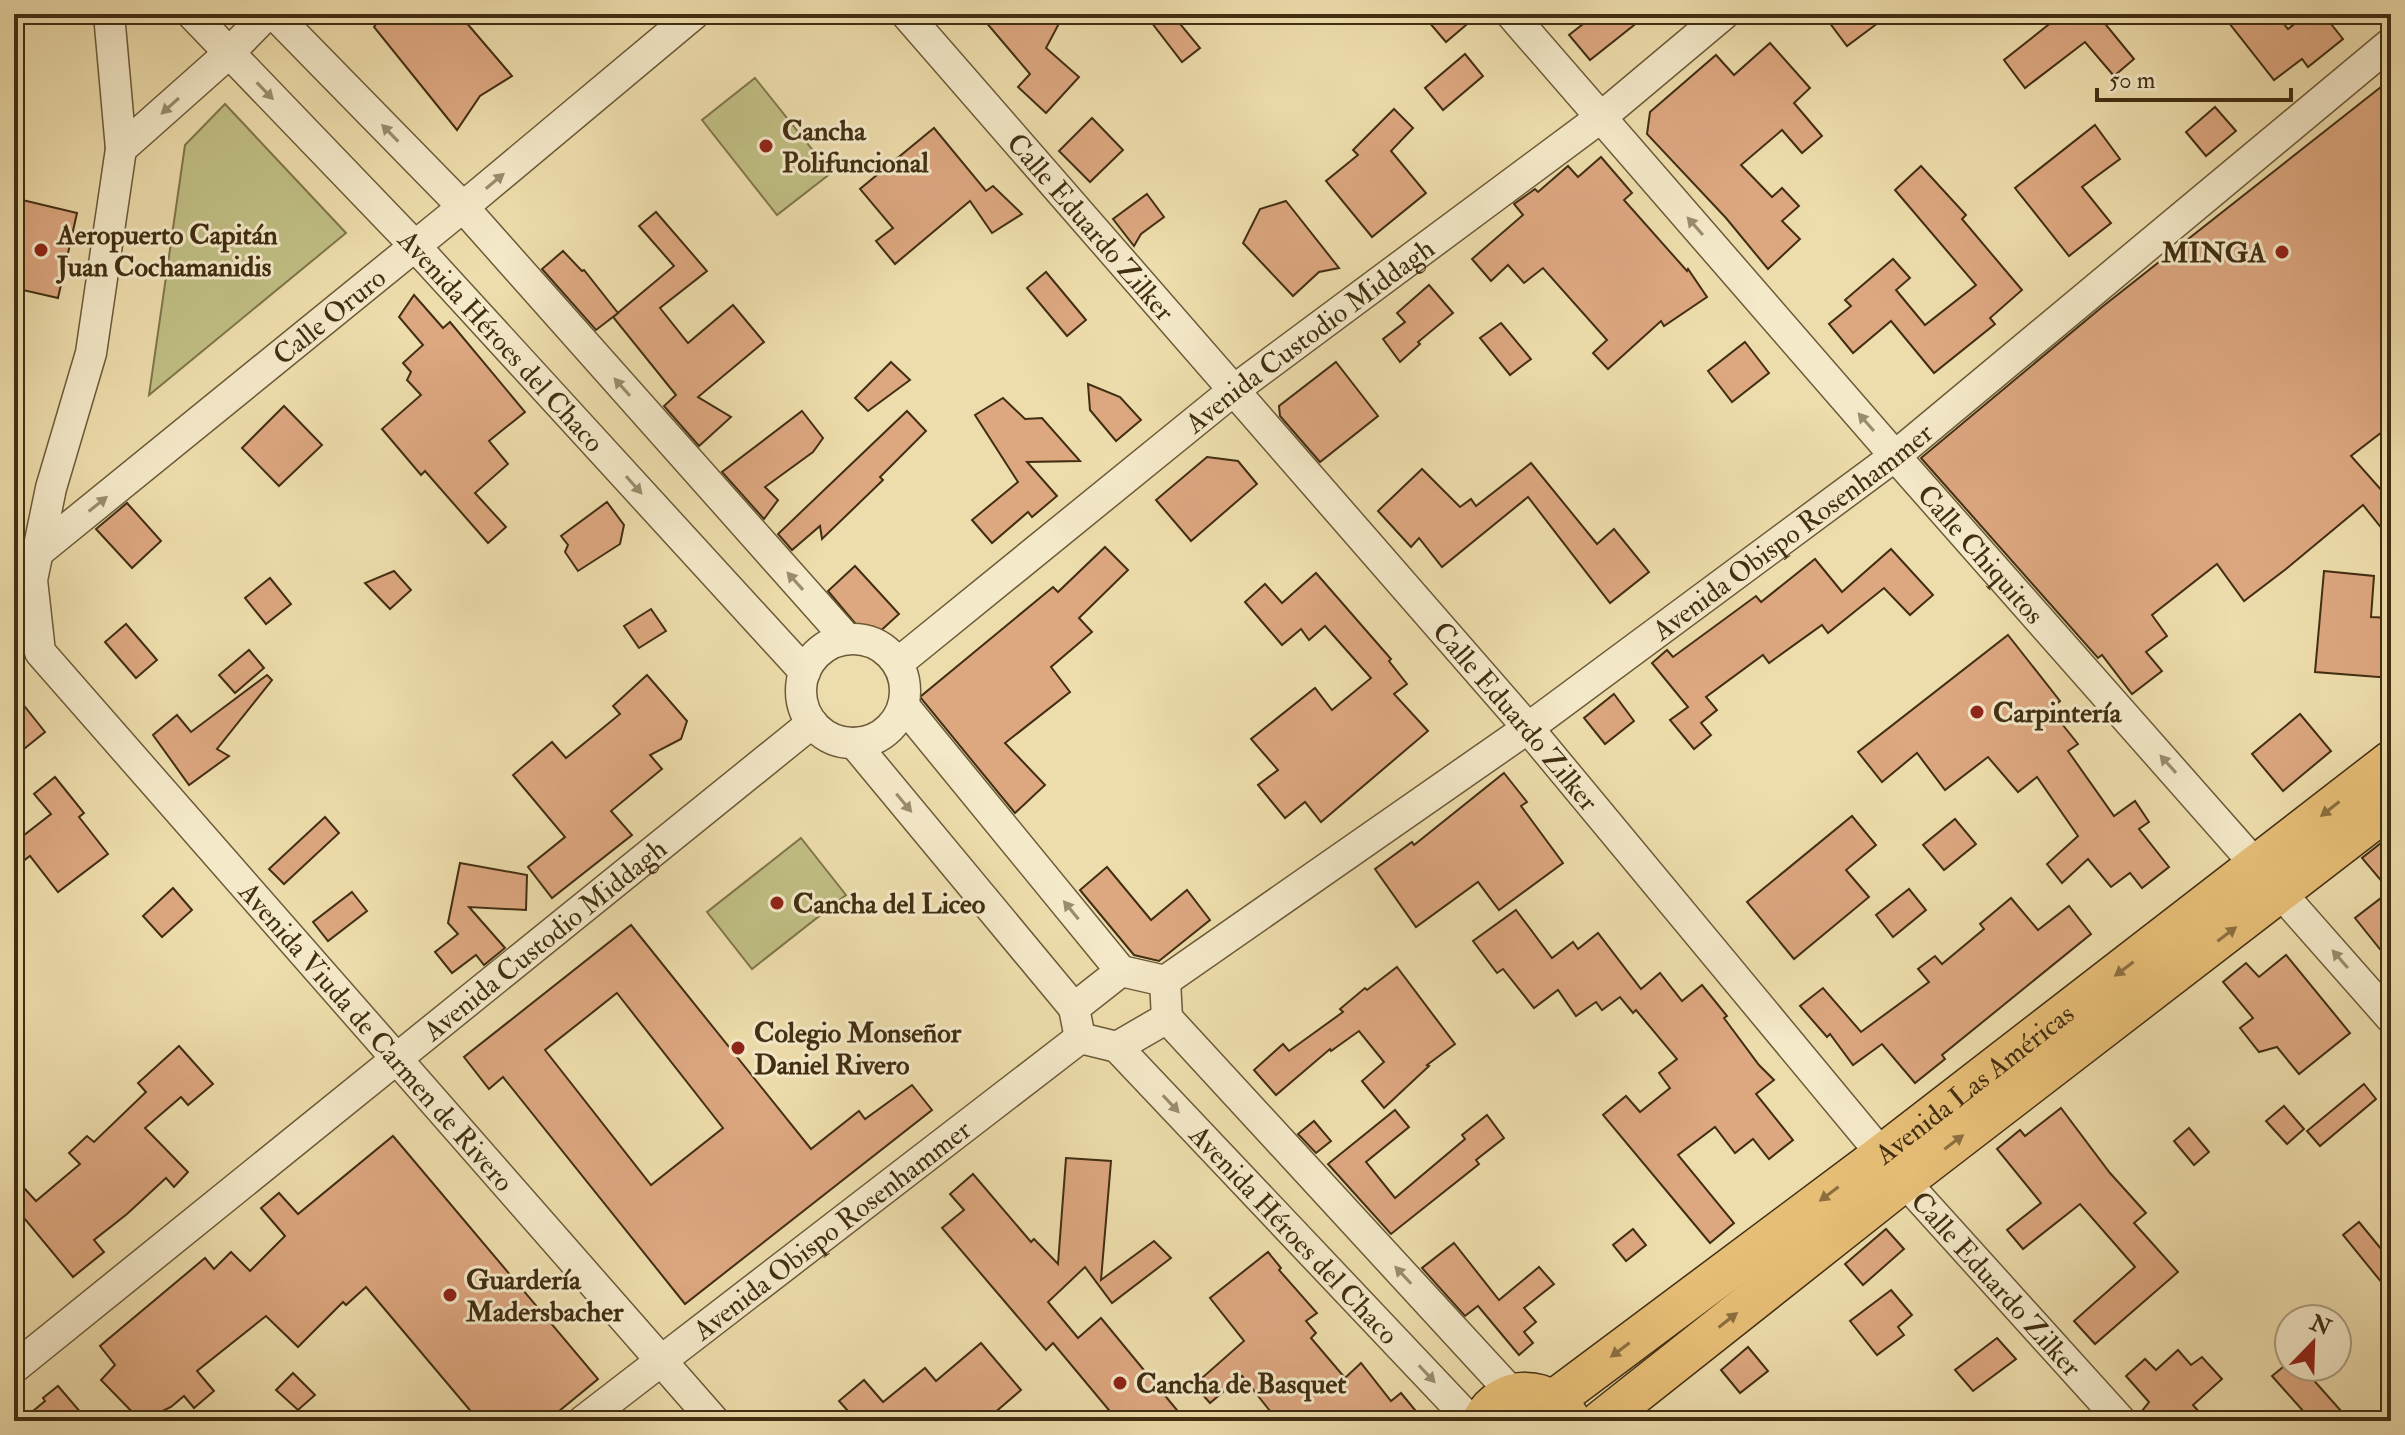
<svg xmlns="http://www.w3.org/2000/svg" width="2405" height="1435" viewBox="0 0 2405 1435" font-family="'IM FELL Double Pica',serif">
	<style>
		.green { fill: #c0bf84; stroke: #80764b; stroke-width: 2 }
		.building { fill: #dda780; stroke: #412e12; stroke-width: 2; fill-rule: evenodd }
		.lines { fill: none; stroke-linecap: round; stroke-linejoin: round }
		.minor-casing { stroke: #6c5a38; stroke-width: 33 }
		.major-casing { stroke: #412e12; stroke-width: 43 }
		.minor { stroke: #f4e9c9; stroke-width: 30 }
		.major { stroke: #e7be76; stroke-width: 40 }
		.oneway { fill: #9a8c6e }
		.oneway2 { fill: #8c6f3f }
		.poi-dot { fill: #8f2418; stroke: #f4e9c9; stroke-width: 3 }
		.labels { text-anchor: middle; stroke-width: 6; stroke-linejoin: round; paint-order: stroke }
		.poi-label { font-size: 28px; font-weight: bold; fill: #412e12; stroke: #f4e9c9; text-anchor: start }
		.street-label { font-size: 28px; fill: #412e12; stroke: #f4e9c9 }
	</style>
	<rect width="100%" height="100%" fill="#eeddac"/>
	<filter id="stains"><feTurbulence type="fractalNoise" baseFrequency=".0025" numOctaves="4"/><feColorMatrix values="0 0 0 0 .2 0 0 0 0 .09 0 0 0 0 .02 0 0 0 .5 -.17"/></filter>
	<radialGradient id="worn" r=".72"><stop offset=".6" stop-color="#630" stop-opacity="0"/><stop offset="1" stop-color="#630" stop-opacity=".3"/></radialGradient>
	<g class="green">
		<path d="M755,78L831,173L777,215L702,120Z"/>
		<path d="M225,104L346,233L149,395L185,145Z"/>
		<path d="M801,838L846,895L752,969L707,912Z"/>
	</g>
	<g class="building">
		<path d="M383,14H459L512,76L480,96L457,130L374,27Z"/>
		<path d="M979,14H1064L1046,48L1079,77L1046,113L1018,87L1030,74Z"/>
		<path d="M1145,14H1172L1200,48L1182,62Z"/>
		<path d="M1422,14H1479L1446,42Z"/>
		<path d="M1596,14H1648L1590,60L1569,35Z"/>
		<path d="M1823,14H1890L1847,46Z"/>
		<path d="M2062,14H2121L2106,25L2134,59L2114,76L2085,42L2025,88L2004,60Z"/>
		<path d="M2222,14H2276L2288,29L2307,14H2323L2343,39L2308,67L2302,59L2274,80Z"/>
		<path d="M1770,43L1810,88L1794,103L1822,136L1802,153L1782,130L1741,165L1772,197L1782,188L1799,206L1782,221L1800,239L1768,269L1726,218L1647,134L1650,112L1716,55L1734,75Z"/>
		<path d="M1465,54L1483,76L1443,110L1425,88Z"/>
		<path d="M2391,79V425L2351,456L2391,501V540L2363,505L2286,569L2244,601L2217,564L2152,615L2167,636L2146,652L2162,671L2132,694L2102,655L2098,658L1921,458L2102,307Z"/>
		<path d="M2215,107L2236,131L2206,156L2186,132Z"/>
		<path d="M1394,109L1413,128L1391,151L1426,193L1372,237L1326,181L1358,155L1353,150Z"/>
		<path d="M1092,118L1123,150L1090,182L1059,151Z"/>
		<path d="M2095,125L2120,159L2082,187L2111,223L2069,256L2015,188Z"/>
		<path d="M934,128L986,191L993,186L1022,214L992,233L970,201L895,264L876,241L893,228L860,189Z"/>
		<path d="M1601,157L1632,193L1624,200L1687,271L1688,269L1707,297L1664,326L1661,321L1608,369L1593,353L1607,340L1543,268L1524,283L1508,265L1491,281L1472,259L1523,215L1514,204L1535,189L1538,192L1568,166L1578,177Z"/>
		<path d="M1921,166L1966,215L1962,219L2022,290L1990,318L1995,324L1934,373L1891,321L1853,353L1829,324L1851,306L1845,300L1893,259L1910,278L1896,290L1925,325L1976,285L1895,190Z"/>
		<path d="M1147,194L1164,217L1141,234L1134,246L1113,219Z"/>
		<path d="M14,198L77,213L58,298L14,288Z"/>
		<path d="M1286,201L1339,268L1319,272L1293,296L1243,243L1260,209Z"/>
		<path d="M656,212L707,271L660,308L688,343L733,305L764,342L698,397L731,417L699,446L664,406L676,395L613,317L674,266L639,226Z"/>
		<path d="M563,251L582,271L584,270L618,313L596,330L542,269Z"/>
		<path d="M1046,272L1086,320L1067,336L1027,288Z"/>
		<path d="M1429,285L1453,313L1418,342L1420,344L1400,362L1383,339L1405,322L1397,313Z"/>
		<path d="M414,295L443,328L450,322L525,412L489,441L508,464L475,493L506,527L488,543L425,471L421,475L382,429L421,395L407,380L411,372L403,363L423,345L399,317Z"/>
		<path d="M1501,323L1531,359L1510,375L1480,338Z"/>
		<path d="M1745,342L1769,373L1732,402L1708,371Z"/>
		<path d="M891,362L910,380L868,411L855,398Z"/>
		<path d="M1336,362L1378,416L1320,462L1280,416L1279,406Z"/>
		<path d="M1088,384L1120,397L1141,420L1116,441L1090,410Z"/>
		<path d="M1003,398L1025,419L1042,418L1080,461L1027,462L1057,496L1032,517L1028,512L992,543L972,520L1018,482L975,415Z"/>
		<path d="M284,406L322,445L279,486L242,448Z"/>
		<path d="M802,411L823,438L813,452L765,487L778,500L764,519L722,472Z"/>
		<path d="M907,411L926,431L880,477L883,480L822,539L820,526L792,550L778,534Z"/>
		<path d="M1207,457L1238,461L1257,484L1191,541L1156,500Z"/>
		<path d="M1531,463L1597,544L1614,529L1649,572L1610,603L1528,497L1442,567L1419,538L1411,547L1378,511L1422,469L1460,507L1471,499L1476,506Z"/>
		<path d="M607,502L624,525L620,544L578,571L565,552L568,545L561,536Z"/>
		<path d="M127,503L161,541L132,568L96,529Z"/>
		<path d="M1105,547L1128,570L1079,618L1092,632L1051,667L1070,692L1005,743L1045,785L1015,813L920,697L1053,587L1058,592Z"/>
		<path d="M1891,549L1933,595L1910,615L1884,588L1828,633L1822,625L1769,663L1763,655L1706,697L1717,710L1701,723L1711,735L1694,749L1670,720L1688,707L1652,663L1667,650L1673,657L1756,596L1761,602L1815,559L1842,592Z"/>
		<path d="M855,566L899,614L876,635L864,634L828,591Z"/>
		<path d="M394,571L411,590L390,609L365,583Z"/>
		<path d="M2324,571L2374,576L2371,617L2391,618V678L2315,672Z"/>
		<path d="M1316,573L1391,659L1389,661L1407,684L1394,694L1428,731L1321,822L1305,802L1285,818L1258,785L1278,770L1251,739L1315,688L1332,710L1371,678L1325,626L1309,640L1301,629L1282,645L1245,602L1265,584L1282,603Z"/>
		<path d="M270,578L291,604L266,624L245,598Z"/>
		<path d="M651,609L666,631L639,648L624,626Z"/>
		<path d="M126,624L157,660L136,678L105,642Z"/>
		<path d="M2008,635L2060,701L2050,709L2078,744L2068,751L2114,816L2135,801L2149,822L2139,829L2169,867L2142,888L2130,873L2111,887L2088,859L2062,883L2047,864L2078,836L2037,777L2018,792L1988,757L1945,790L1917,753L1882,782L1858,752Z"/>
		<path d="M249,650L264,668L235,693L219,675Z"/>
		<path d="M267,675L272,680L217,749L229,756L189,785L153,735L177,715L191,732Z"/>
		<path d="M647,675L687,721L681,739L650,755L662,769L611,811L632,835L552,898L528,867L565,837L513,775L552,742L566,758L620,714L613,706Z"/>
		<path d="M14,693L45,732L14,757Z"/>
		<path d="M1614,694L1634,721L1605,744L1584,718Z"/>
		<path d="M2300,714L2331,751L2283,791L2252,754Z"/>
		<path d="M1504,773L1527,802L1521,806L1563,863L1499,910L1478,882L1416,927L1375,869L1412,842L1414,845Z"/>
		<path d="M55,777L84,813L79,817L108,854L58,892L30,856L14,868V843L51,814L34,794Z"/>
		<path d="M1852,816L1876,845L1846,870L1869,897L1794,959L1747,902Z"/>
		<path d="M325,817L339,833L284,884L269,869Z"/>
		<path d="M1955,819L1976,844L1944,870L1923,845Z"/>
		<path d="M2391,835V963L2355,918L2390,891L2362,858Z"/>
		<path d="M460,863L527,875L526,910L469,907L505,948L484,965L476,955L452,973L435,952L458,934L448,923Z"/>
		<path d="M1107,867L1151,920L1187,890L1210,920L1159,961L1134,955L1080,890Z"/>
		<path d="M173,888L192,910L162,937L143,916Z"/>
		<path d="M1909,889L1926,910L1893,937L1876,915Z"/>
		<path d="M352,892L367,911L328,941L313,922Z"/>
		<path d="M2011,898L2038,930L2069,906L2091,934L1942,1055L1945,1059L1915,1083L1882,1044L1853,1065L1830,1034L1827,1037L1800,1006L1823,988L1861,1032L1929,982L1918,969L1935,956L1942,964L1984,929L1980,924Z"/>
		<path d="M1516,910L1552,958L1573,942L1578,949L1598,933L1641,989L1660,973L1682,1001L1702,985L1727,1016L1724,1018L1759,1065L1774,1080L1756,1094L1793,1140L1769,1159L1753,1139L1735,1153L1715,1127L1678,1155L1734,1223L1710,1243L1603,1115L1626,1096L1640,1112L1670,1088L1659,1073L1677,1059L1636,1010L1633,1013L1620,997L1602,1010L1596,1002L1576,1016L1558,990L1534,1008L1503,969L1497,973L1473,941Z"/>
		<path d="M631,925L811,1149L859,1111L865,1119L912,1085L932,1110L685,1304L503,1077L489,1089L464,1057ZM617,993L723,1128L651,1185L545,1050Z"/>
		<path d="M2286,955L2350,1033L2299,1074L2277,1047L2259,1052L2240,1028L2253,1018L2223,982L2246,963L2259,977Z"/>
		<path d="M1397,967L1455,1044L1427,1065L1429,1066L1384,1108L1362,1081L1384,1062L1359,1031L1331,1051L1330,1049L1276,1095L1254,1070L1283,1044L1289,1051L1343,1012L1340,1009L1365,988L1367,990Z"/>
		<path d="M179,1046L213,1084L188,1105L181,1097L145,1128L188,1172L174,1187L166,1178L127,1214L94,1240L104,1252L73,1277L14,1206V1177L36,1201L80,1164L69,1153L87,1136L94,1142L146,1092L138,1083Z"/>
		<path d="M2364,1084L2376,1099L2320,1146L2307,1131Z"/>
		<path d="M2284,1106L2304,1129L2287,1144L2266,1121Z"/>
		<path d="M2061,1108L2110,1173L2146,1213L2134,1223L2178,1272L2095,1344L2074,1321L2135,1267L2080,1204L2023,1249L2007,1230L2041,1203L1997,1149L2020,1130L2025,1136Z"/>
		<path d="M1395,1110L1409,1127L1366,1162L1395,1198L1465,1139L1462,1135L1487,1115L1504,1138L1476,1160L1479,1164L1391,1234L1328,1164Z"/>
		<path d="M1314,1121L1331,1141L1316,1153L1298,1134Z"/>
		<path d="M2189,1128L2209,1152L2194,1165L2174,1141Z"/>
		<path d="M393,1136L598,1379L547,1421H479L366,1287L346,1305L343,1302L298,1347L266,1316L197,1371L214,1391L194,1408L184,1396L171,1407L141,1421L101,1380L115,1365L100,1346L205,1258L214,1269L231,1252L250,1271L285,1236L261,1208L279,1193L298,1214Z"/>
		<path d="M1066,1158L1111,1161L1101,1280L1154,1241L1171,1258L1112,1303L1085,1267L1048,1302L1078,1338L1101,1318L1186,1421H1118L1053,1343L1046,1350L942,1228L964,1210L950,1194L973,1174L1031,1242L1034,1239L1058,1264Z"/>
		<path d="M2359,1222L2391,1261V1294L2343,1235Z"/>
		<path d="M1633,1229L1646,1245L1626,1261L1613,1245Z"/>
		<path d="M1886,1229L1904,1249L1863,1285L1845,1264Z"/>
		<path d="M1454,1243L1499,1300L1539,1267L1554,1284L1524,1308L1536,1322L1524,1332L1533,1343L1519,1355L1478,1306L1465,1316L1422,1268Z"/>
		<path d="M1268,1252L1281,1268L1279,1270L1317,1313L1306,1321L1316,1333L1311,1338L1345,1378L1361,1363L1391,1401L1401,1393L1424,1421H1278L1242,1376L1210,1403L1194,1385L1244,1341L1210,1298Z"/>
		<path d="M1891,1290L1912,1315L1898,1327L1904,1335L1877,1355L1850,1321Z"/>
		<path d="M1997,1338L2016,1359L1973,1391L1955,1370Z"/>
		<path d="M981,1343L1021,1390L985,1421H857L839,1401L864,1380L883,1402L925,1368L936,1381Z"/>
		<path d="M1748,1347L1768,1371L1740,1393L1721,1370Z"/>
		<path d="M2178,1350L2191,1365L2202,1357L2222,1379L2193,1405L2207,1421H2151L2142,1411L2149,1402L2126,1376L2145,1359L2156,1370Z"/>
		<path d="M2283,1367H2302L2350,1421H2312L2272,1376Z"/>
		<path d="M293,1373L315,1395L298,1410L276,1390Z"/>
		<path d="M58,1386L88,1421H21L45,1401L43,1398Z"/>
	</g>
	<g class="lines">
		<g class="minor-casing">
			<g id="minor">
				<path id="s1" d="M109,14L121,149L91,353L51,488L32,580L40,652L714,1421"/>
				<path id="s2" d="M192,14L415,246L805,672"/>
				<path d="M274,14L463,207L847,639"/>
				<path id="s3" d="M906,14L1528,728L1904,1181L2121,1421"/>
				<path id="s4" d="M1511,14L1895,456L2391,1018"/>
				<path d="M121,149L228,54L267,14"/>
				<path id="s5" d="M37,553L463,207L694,14"/>
				<circle cx="853" cy="691" r="52"/>
				<path id="s6" d="M898,663L1234,390L1600,118L1724,14"/>
				<path d="M904,706L1121,971"/>
				<path d="M854,743L1074,1008"/>
				<path d="M1121,971L1165,981L1167,1018L1117,1047L1080,1038L1074,1008Z"/>
				<path id="s7" d="M1165,981L1528,728L1895,456L2391,43"/>
				<path d="M1167,1018L1513,1394"/>
				<path id="s8" d="M1117,1047L1471,1421"/>
				<path id="s9" d="M14,1368L812,723"/>
				<path id="s10" d="M583,1421L1080,1038"/>
			</g>
		</g>
		<g class="major-casing">
			<g id="major">
				<path id="s11" d="M1554,1400L1883,1154L2391,761"/>
				<path d="M1482,1421C1501,1383 1551,1384 1571,1421"/>
				<path d="M1601,1421L1904,1181L2391,806"/>
			</g>
		</g>
		<use href="#minor" class="minor"/>
		<use href="#major" class="major"/>
	</g>
	<defs><path id="oneway-solid" d="M-6-.8H1V-3.2L6.5 0L1 3.2V.8H-6Z" transform="scale(2)"/></defs>
	<g class="oneway">
		<use href="#oneway-solid" transform="translate(265 91) rotate(46)"/>
		<use href="#oneway-solid" transform="translate(170 106) rotate(138)"/>
		<use href="#oneway-solid" transform="translate(390 133) rotate(-134)"/>
		<use href="#oneway-solid" transform="translate(495 181) rotate(-40)"/>
		<use href="#oneway-solid" transform="translate(1695 226) rotate(-131)"/>
		<use href="#oneway-solid" transform="translate(622 387) rotate(-132)"/>
		<use href="#oneway-solid" transform="translate(1866 422) rotate(-131)"/>
		<use href="#oneway-solid" transform="translate(634 485) rotate(48)"/>
		<use href="#oneway-solid" transform="translate(98 504) rotate(-39)"/>
		<use href="#oneway-solid" transform="translate(795 581) rotate(-132)"/>
		<use href="#oneway-solid" transform="translate(2168 764) rotate(-132)"/>
		<use href="#oneway-solid" transform="translate(904 803) rotate(50)"/>
		<use href="#oneway-solid" transform="translate(1071 910) rotate(-129)"/>
		<use href="#oneway-solid" transform="translate(2340 959) rotate(-131)"/>
		<use href="#oneway-solid" transform="translate(1171 1104) rotate(47)"/>
		<use href="#oneway-solid" transform="translate(1403 1275) rotate(-133)"/>
		<use href="#oneway-solid" transform="translate(1427 1374) rotate(47)"/>
	</g>
	<g class="oneway2">
		<use href="#oneway-solid" transform="translate(2330 809) rotate(142)"/>
		<use href="#oneway-solid" transform="translate(2227 934) rotate(-37)"/>
		<use href="#oneway-solid" transform="translate(2124 969) rotate(143)"/>
		<use href="#oneway-solid" transform="translate(1954 1142) rotate(-37)"/>
		<use href="#oneway-solid" transform="translate(1829 1194) rotate(143)"/>
		<use href="#oneway-solid" transform="translate(1728 1320) rotate(-38)"/>
		<use href="#oneway-solid" transform="translate(1620 1350) rotate(143)"/>
	</g>
	<g class="poi-dot">
		<circle cx="766" cy="146" r="8"/>
		<circle cx="41" cy="250" r="8"/>
		<circle cx="2282" cy="252" r="8"/>
		<circle cx="1977" cy="712" r="8"/>
		<circle cx="777" cy="903" r="8"/>
		<circle cx="738" cy="1048" r="8"/>
		<circle cx="450" cy="1295" r="8"/>
		<circle cx="1120" cy="1383" r="8"/>
	</g>
	<g class="labels">
		<g class="poi-label">
			<text x="782" y="140">Cancha<tspan x="782" dy="32">Polifuncional</tspan></text>
			<text x="57" y="244">Aeropuerto Capitán<tspan x="57" dy="32">Juan Cochamanidis</tspan></text>
			<text x="2266" y="262" text-anchor="end">MINGA</text>
			<text x="1993" y="722">Carpintería</text>
			<text x="793" y="913">Cancha del Liceo</text>
			<text x="754" y="1042">Colegio Monseñor<tspan x="754" dy="32">Daniel Rivero</tspan></text>
			<text x="466" y="1289">Guardería<tspan x="466" dy="32">Madersbacher</tspan></text>
			<text x="1136" y="1393">Cancha de Basquet</text>
		</g>
		<g class="street-label">
			<text dy="10" stroke="none"><textPath href="#s3" startOffset="282">Calle Eduardo Zilker</textPath></text>
			<text dy="10" stroke="none"><textPath href="#s5" startOffset="376">Calle Oruro</textPath></text>
			<text dy="10" stroke="none"><textPath href="#s6" startOffset="526">Avenida Custodio Middagh</textPath></text>
			<text dy="10" stroke="none"><textPath href="#s2" startOffset="450">Avenida Héroes del Chaco</textPath></text>
			<text dy="10" stroke="none"><textPath href="#s7" startOffset="772">Avenida Obispo Rosenhammer</textPath></text>
			<text dy="10" stroke="none"><textPath href="#s4" startOffset="716">Calle Chiquitos</textPath></text>
			<text dy="10" stroke="none"><textPath href="#s3" startOffset="930">Calle Eduardo Zilker</textPath></text>
			<text dy="10" stroke="none"><textPath href="#s9" startOffset="682">Avenida Custodio Middagh</textPath></text>
			<text dy="10" stroke="none"><textPath href="#s1" startOffset="1160">Avenida Viuda de Carmen de Rivero</textPath></text>
			<text dy="10" stroke="none"><textPath href="#s11" startOffset="526">Avenida Las Américas</textPath></text>
			<text dy="10" stroke="none"><textPath href="#s10" startOffset="314">Avenida Obispo Rosenhammer</textPath></text>
			<text dy="10" stroke="none"><textPath href="#s8" startOffset="258">Avenida Héroes del Chaco</textPath></text>
			<text dy="10" stroke="none"><textPath href="#s3" startOffset="1674">Calle Eduardo Zilker</textPath></text>
		</g>
	</g>
	<rect width="2405" height="1435" fill="none" stroke="#eeddac" stroke-width="48"/>
	<rect x="16" y="16" width="2373" height="1403" fill="none" stroke="#412e12" stroke-width="4"/>
	<rect x="24" y="24" width="2357" height="1387" fill="none" stroke="#412e12" stroke-width="2"/>
	<g transform="translate(2313 1343) rotate(23)"><circle r="38" fill="#f4e9c9" stroke="#ac9e80" stroke-width="2"/>
	<path d="M0-6L14 30L0 20L-14 30Z" fill="#8f2418"/>
	<text y="-12" font-size="22" font-weight="bold" text-anchor="middle" fill="#412e12">N</text>
	</g>
	<path d="M2097 88v12h194v-12" fill="none" stroke="#412e12" stroke-width="4"/>
	<text x="2109" y="88" font-size="24" fill="#412e12" stroke="#f4e9c9" stroke-width="6" paint-order="stroke">50 m</text>
	<rect width="100%" height="100%" filter="url(#stains)"/>
	<rect width="100%" height="100%" fill="url(#worn)"/>
</svg>
